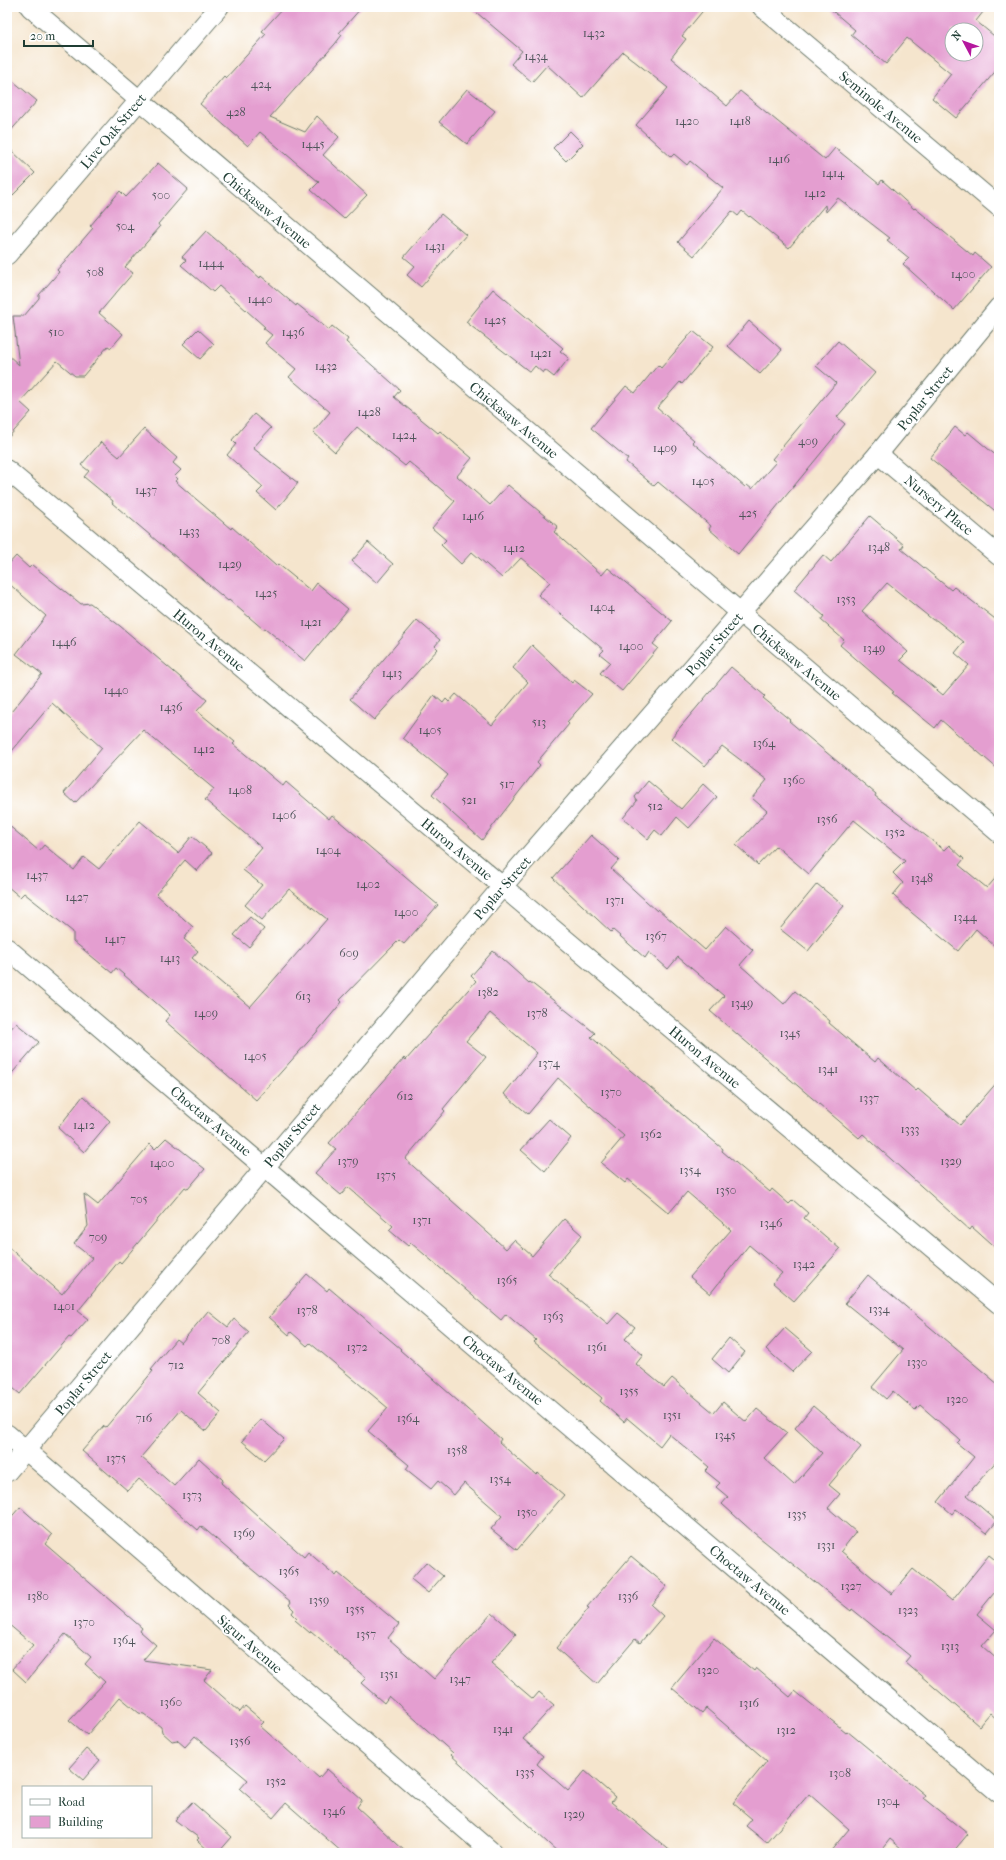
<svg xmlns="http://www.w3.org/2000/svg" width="1006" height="1860" viewBox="0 0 1006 1860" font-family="'IM FELL French Canon',serif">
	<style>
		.building { fill: #e49ed0; fill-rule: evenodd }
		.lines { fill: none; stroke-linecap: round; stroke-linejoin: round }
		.minor-casing { stroke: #6a786a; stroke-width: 21 }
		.minor { stroke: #fff; stroke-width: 19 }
		.labels { text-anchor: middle; stroke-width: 3.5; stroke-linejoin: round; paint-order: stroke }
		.number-label { font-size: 12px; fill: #50555b }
		.street-label { font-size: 14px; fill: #1f3d34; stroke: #fff }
	</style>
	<rect width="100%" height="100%" fill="#fff"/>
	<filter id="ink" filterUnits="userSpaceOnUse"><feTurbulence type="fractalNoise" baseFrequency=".025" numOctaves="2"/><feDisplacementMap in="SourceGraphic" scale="8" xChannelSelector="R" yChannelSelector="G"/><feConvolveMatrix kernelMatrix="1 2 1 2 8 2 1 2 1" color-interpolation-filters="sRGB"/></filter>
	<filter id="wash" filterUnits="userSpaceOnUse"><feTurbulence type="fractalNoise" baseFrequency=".012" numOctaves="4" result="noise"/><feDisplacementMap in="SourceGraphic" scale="16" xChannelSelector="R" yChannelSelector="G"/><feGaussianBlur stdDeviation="0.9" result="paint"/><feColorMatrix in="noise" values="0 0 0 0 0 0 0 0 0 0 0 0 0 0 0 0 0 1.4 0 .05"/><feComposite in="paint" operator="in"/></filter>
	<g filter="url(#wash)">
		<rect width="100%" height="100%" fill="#f5e5cd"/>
		<g id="blocks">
			<g class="building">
				<path d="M284,7H362L339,33L342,35L335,44L270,117L305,132L317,116L339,137L323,155L367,195L344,219L311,190L319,182L260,132L248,146L200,104L224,76L226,78L266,34L262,31Z"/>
				<path d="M470,7H706L682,36L686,39L671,58L727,106L740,91L825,160L835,148L879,184L882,180L914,209L915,208L973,256L975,253L991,267L954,310L903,264L909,258L887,240L890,238L838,198L826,212L825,205L789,248L750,216L749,217L742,211L738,216L732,211L694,256L678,242L723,188L690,161L687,165L674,154L671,157L636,125L668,88L623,52L583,98L547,65L532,82L511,64L522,51Z"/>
				<path d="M828,7H987L976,21L999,40V67L956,118L932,98L951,74L907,38L886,64L851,35L855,30ZM952,30H976V54H952Z"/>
				<path d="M7,76L37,101L7,135Z"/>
				<path d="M467,89L495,111L467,144L439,122Z"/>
				<path d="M570,131L583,144L566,161L553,148Z"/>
				<path d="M7,146L35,173L7,201Z"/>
				<path d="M158,163L188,189L158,224L160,227L125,267L133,273L99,313L123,334L111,348L108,346L83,376H75L57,361L20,402L31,412L7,439V354L19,365L13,316H24L39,298V295L59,272L57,270L93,228L90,226L120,191L126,197Z"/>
				<path d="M441,214L466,235L421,287L407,275L415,266L404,257Z"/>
				<path d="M206,231L260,278L261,276L296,306L297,304L329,330L332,326L348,339L346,342L400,390L394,397L438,433L440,431L472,458L457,476L490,505L508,485L558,527L554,532L602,575L608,568L672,621L653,644L658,648L622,691L600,673L610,662L600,654L604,650L538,595L550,582L521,558L502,578L472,552L461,564L441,545L446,540L432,528L455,501L409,462L405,466L357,427L335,452L313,432L330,412L289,377L296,369L265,343L272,335L263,328L265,327L219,286L213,292L181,265L186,260L182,257Z"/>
				<path d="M493,289L563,348L560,351L569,358L554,377L545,370L543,373L535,366L530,372L466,322Z"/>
				<path d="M749,321L782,350L760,374L728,346Z"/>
				<path d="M198,329L214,344L200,359L183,344Z"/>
				<path d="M693,331L713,347L682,384L680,382L657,408L694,440L692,442L745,487L747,485L752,489L776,462L772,459L836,383L816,366L838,341L875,373L837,417L845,424L738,554L709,529L711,526L658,482L654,486L626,462L628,459L591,428L626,386L635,393L658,365L661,368Z"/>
				<path d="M254,414L271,428L253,448L298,483L276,510L257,493L263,487L227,455L236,444L232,440Z"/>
				<path d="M955,427L965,435L968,432L999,458V514L930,458Z"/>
				<path d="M144,429L177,458L173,463L181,470L175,476L178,479L175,481L231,529L232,527L276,566L278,564L311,591L317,583L348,609L305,661L265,628L263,629L229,600L228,601L112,503L113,501L84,477L89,471L81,465L101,442L119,457Z"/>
				<path d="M870,516L904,545L901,549L951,590L954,587L999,622V770L941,720L935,728L892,693L894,692L840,645L844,640L821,620L824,616L794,590L823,555L831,562ZM887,583L933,620H936L964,642L955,653L969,665L943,695L900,660L908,652L862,611Z"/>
				<path d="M368,542L393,564L377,583L352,561Z"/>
				<path d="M16,556L29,568L32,565L81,604L90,603L120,626L207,700L197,711L235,742L233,744L283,786L286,782L329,819L332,815L438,905L404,944L399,940L340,1000L342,1002L316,1033L256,1100L165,1021L170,1015L116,968L112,973L73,941V932L24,893L20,897L7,886V824L39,851L44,845L74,870L84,857L99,869L140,821L178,853L192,836L212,853L197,871L185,860L156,894L193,927L184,939L198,951L192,958L250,1007L327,919L289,889L262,920L245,905L262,885L243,870L262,848L205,800L214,789L143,730L75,803L64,793L102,748L52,703L7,757V717L42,674L16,654L46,616L7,582V566Z"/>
				<path d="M417,620L440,640L435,646L438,649L374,720L350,699Z"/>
				<path d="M532,645L572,683L574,680L592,694L567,722L569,724L537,762L540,765L482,840L432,795L448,775L403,738L434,695L443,703L446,699L449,702L456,694L492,725L528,682L513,668Z"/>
				<path d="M731,667L765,696L763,698L790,720L789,721L876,794L875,796L944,850L949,845L964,859L959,865L987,888L999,874V950L976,929L958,951L912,913L893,895L903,883L893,873L905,861L854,820L809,874L776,846L758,865L736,845L767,811L752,798L767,780L722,746L705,766L671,738Z"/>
				<path d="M648,781L681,809L703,784L717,797L689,828L677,817L662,836L655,830L648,839L623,818L637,801L635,797Z"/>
				<path d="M591,835L619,860L611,869L657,911L658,909L705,950L726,926L753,950L740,965L784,1004L795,991L830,1021L829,1023L875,1062L878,1058L916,1091L918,1089L960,1125L999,1080V1251L972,1227L970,1230L863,1134L859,1138L710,1011L724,996L678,957L668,969L649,952L645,958L613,930L611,932L553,878Z"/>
				<path d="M817,884L844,906L823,930L824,931L808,951L780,929Z"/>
				<path d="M250,917L264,929L249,947L234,935Z"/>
				<path d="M493,951L529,983L530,982L595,1033L591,1037L723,1149L722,1151L770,1192L772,1189L789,1204L793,1200L808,1213L804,1218L840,1249L794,1301L773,1283L782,1273L749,1245L710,1294L690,1277L731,1230L687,1192L669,1213L628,1179L625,1183L601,1163L624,1136L558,1078L528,1114L504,1094L537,1053L490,1013L466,1041L486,1057L443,1109L445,1111L405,1159L506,1249L514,1240L532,1256L564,1219L582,1235L548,1274L608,1324L618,1313L635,1327L625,1339L643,1355L636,1364L664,1387L672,1378L714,1413L723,1402L746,1422L757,1409L787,1433L764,1458L794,1485L822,1453L795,1428L813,1406L861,1447L829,1485L840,1494L828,1508L856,1532L841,1551L892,1594L913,1569L952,1601L989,1555L999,1563V1587L977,1614L996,1630L982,1646L999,1661V1721L990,1713L979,1726L905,1662L910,1656L852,1609L851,1611L754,1533L722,1504L728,1497L716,1487L720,1483L705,1471L709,1467L669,1434L660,1446L627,1418L624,1422L600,1401L602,1398L534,1342L536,1340L506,1314L501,1320L411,1243L408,1246L389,1230L393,1226L348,1187L341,1195L315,1173L336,1149L329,1143L404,1058L406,1060L476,981L471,976Z"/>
				<path d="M16,1023L39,1042L7,1079V1033Z"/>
				<path d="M83,1096L110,1121L84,1152L58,1128Z"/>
				<path d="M549,1119L571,1138L545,1171L521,1150Z"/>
				<path d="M166,1138L205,1169L188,1189L185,1187L121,1263L119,1261L78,1311L88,1319L71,1338L69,1337L20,1394L7,1383V1246L62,1294L92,1258L74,1244L88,1226L84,1194L98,1205L150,1144L155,1149Z"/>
				<path d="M307,1274L327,1291L329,1288L401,1349L400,1350L501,1439L499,1442L536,1475L538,1473L564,1495L517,1550L491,1529L502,1516L464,1483L454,1495L438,1481L431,1489L406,1469L409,1465L368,1431L388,1408L310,1343L307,1346L291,1332L289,1335L269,1317Z"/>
				<path d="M868,1275L999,1385V1458L967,1495L997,1521L987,1533L956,1509L952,1514L938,1502L974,1457L957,1443L960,1440L920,1405L915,1410L893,1391L886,1399L872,1387L903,1350L845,1303Z"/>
				<path d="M208,1311L228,1327L234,1319L249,1332L198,1393L221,1413L206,1431L181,1410L141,1457L174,1486L199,1458L223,1480L221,1483L304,1557L308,1552L336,1576L338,1573L399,1624L388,1638L434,1679L492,1613L516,1634L491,1663L533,1699L539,1692L554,1705L523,1739L543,1756L537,1764L568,1791L585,1771L615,1797L611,1802L673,1853H559L451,1755L453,1753L389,1696L384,1703L361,1683L366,1678L311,1631L310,1633L295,1620L297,1618L292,1613L294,1610L289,1605L291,1602L237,1557L201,1526L198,1530L139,1479L128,1491L82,1451L104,1426L106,1427L153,1371L151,1369L176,1339L181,1343Z"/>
				<path d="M785,1328L812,1351L792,1372L766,1349Z"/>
				<path d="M729,1338L745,1352L728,1373L712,1359Z"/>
				<path d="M261,1419L284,1439L264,1460L242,1441Z"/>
				<path d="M20,1507L52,1535L45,1544L142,1628L140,1631L156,1645L143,1660L212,1670L204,1680L240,1712L245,1706L264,1722L260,1726L319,1778L327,1769L362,1800L357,1807L407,1853H343L286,1803L273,1818L240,1789L248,1780L195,1736L185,1747L177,1740L172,1741L162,1732L161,1727L144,1714L139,1713L120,1697L87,1735L69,1720L105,1682L85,1664L91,1657L65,1634L26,1682L12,1669L33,1645L7,1623V1522Z"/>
				<path d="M631,1556L667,1586L651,1605L663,1616L640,1643L635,1639L597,1684L556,1648L589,1608L587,1607Z"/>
				<path d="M426,1562L443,1576L428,1593L411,1579Z"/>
				<path d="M714,1638L754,1671L756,1668L790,1697L795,1691L846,1732L847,1731L925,1795L923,1798L968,1834L952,1853H907L890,1839L879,1853H829L849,1829L809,1794L767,1843L746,1826L752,1819L733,1803L767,1761L706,1708L702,1713L672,1688Z"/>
				<path d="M86,1749L100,1760L83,1780L69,1768Z"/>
				<path d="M192,1802L232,1837L218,1853H211L197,1840L199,1838L175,1820Z"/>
			</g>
		</g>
	</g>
	<g filter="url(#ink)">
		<use href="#blocks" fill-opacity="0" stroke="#6a786a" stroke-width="1"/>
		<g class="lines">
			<g class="minor-casing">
				<g id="minor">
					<path d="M30,7L999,833"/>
					<path d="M762,7L999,207"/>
					<path d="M7,255L219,7"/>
					<path d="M878,454L999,556"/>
					<path d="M7,470L999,1304"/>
					<path d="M7,948L999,1793"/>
					<path d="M7,1434L493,1853"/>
					<path d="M7,1472L502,887L878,454L999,307"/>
				</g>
			</g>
			<use href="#minor" class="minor"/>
		</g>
	</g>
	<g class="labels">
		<g class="number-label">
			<text x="594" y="37">1432</text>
			<text x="536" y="60">1434</text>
			<text x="261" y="88">424</text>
			<text x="236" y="116">428</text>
			<text x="687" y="125">1420</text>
			<text x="740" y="125">1418</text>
			<text x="313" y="148">1445</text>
			<text x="779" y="163">1416</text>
			<text x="833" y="177">1414</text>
			<text x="815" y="197">1412</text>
			<text x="161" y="199">500</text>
			<text x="125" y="230">504</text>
			<text x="435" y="250">1431</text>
			<text x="211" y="267">1444</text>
			<text x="95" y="276">508</text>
			<text x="963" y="278">1400</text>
			<text x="260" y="303">1440</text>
			<text x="495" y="324">1425</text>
			<text x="56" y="336">510</text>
			<text x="293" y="336">1436</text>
			<text x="541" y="357">1421</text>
			<text x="326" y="370">1432</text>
			<text x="369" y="416">1428</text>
			<text x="404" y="439">1424</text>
			<text x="808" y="445">409</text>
			<text x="665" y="452">1409</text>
			<text x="703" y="485">1405</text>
			<text x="146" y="494">1437</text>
			<text x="748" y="517">425</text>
			<text x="473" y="520">1416</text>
			<text x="189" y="535">1433</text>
			<text x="879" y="551">1348</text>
			<text x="514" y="552">1412</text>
			<text x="230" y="568">1429</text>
			<text x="266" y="597">1425</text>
			<text x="846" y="603">1353</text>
			<text x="602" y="611">1404</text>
			<text x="311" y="626">1421</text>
			<text x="64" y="646">1446</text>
			<text x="631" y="650">1400</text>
			<text x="874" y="652">1349</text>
			<text x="392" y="677">1413</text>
			<text x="116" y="694">1440</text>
			<text x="171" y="711">1436</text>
			<text x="539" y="726">513</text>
			<text x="430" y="734">1405</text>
			<text x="764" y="747">1364</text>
			<text x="204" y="753">1412</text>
			<text x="794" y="784">1360</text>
			<text x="507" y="788">517</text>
			<text x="240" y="794">1408</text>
			<text x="469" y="804">521</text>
			<text x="655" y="810">512</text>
			<text x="284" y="819">1406</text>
			<text x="827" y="823">1356</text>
			<text x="895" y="836">1352</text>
			<text x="328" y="854">1404</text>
			<text x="37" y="879">1437</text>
			<text x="922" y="882">1348</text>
			<text x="368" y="888">1402</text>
			<text x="77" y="901">1427</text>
			<text x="615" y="904">1371</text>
			<text x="406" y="916">1400</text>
			<text x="965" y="921">1344</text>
			<text x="656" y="940">1367</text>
			<text x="115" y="943">1417</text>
			<text x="349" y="957">609</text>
			<text x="170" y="962">1413</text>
			<text x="488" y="996">1382</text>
			<text x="303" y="1000">613</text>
			<text x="742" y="1007">1349</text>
			<text x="206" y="1017">1409</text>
			<text x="537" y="1017">1378</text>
			<text x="790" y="1037">1345</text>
			<text x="255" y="1060">1405</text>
			<text x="549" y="1067">1374</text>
			<text x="828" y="1073">1341</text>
			<text x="611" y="1096">1370</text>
			<text x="405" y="1100">612</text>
			<text x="869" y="1102">1337</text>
			<text x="84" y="1129">1412</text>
			<text x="910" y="1133">1333</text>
			<text x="651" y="1138">1362</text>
			<text x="348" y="1165">1379</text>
			<text x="951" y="1165">1329</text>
			<text x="162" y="1167">1400</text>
			<text x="690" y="1174">1354</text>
			<text x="386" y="1179">1375</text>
			<text x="726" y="1194">1350</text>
			<text x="139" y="1203">705</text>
			<text x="422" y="1224">1371</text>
			<text x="771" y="1227">1346</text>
			<text x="98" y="1241">709</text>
			<text x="804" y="1268">1342</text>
			<text x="507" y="1284">1365</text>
			<text x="64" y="1310">1401</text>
			<text x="879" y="1313">1334</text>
			<text x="307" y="1314">1378</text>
			<text x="553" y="1320">1363</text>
			<text x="221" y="1344">708</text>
			<text x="357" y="1351">1372</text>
			<text x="597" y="1351">1361</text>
			<text x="917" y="1366">1330</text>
			<text x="176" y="1369">712</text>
			<text x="629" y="1395">1355</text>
			<text x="957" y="1403">1320</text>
			<text x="672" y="1419">1351</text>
			<text x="144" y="1422">716</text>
			<text x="408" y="1422">1364</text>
			<text x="725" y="1439">1345</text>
			<text x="457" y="1454">1358</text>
			<text x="116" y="1462">1375</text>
			<text x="500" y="1483">1354</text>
			<text x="192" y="1499">1373</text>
			<text x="527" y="1516">1350</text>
			<text x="797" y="1518">1335</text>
			<text x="244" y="1537">1369</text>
			<text x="826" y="1549">1331</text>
			<text x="289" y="1575">1365</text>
			<text x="851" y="1590">1327</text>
			<text x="38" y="1600">1380</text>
			<text x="628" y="1600">1336</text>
			<text x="319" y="1604">1359</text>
			<text x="355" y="1613">1355</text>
			<text x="908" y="1614">1323</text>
			<text x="84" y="1626">1370</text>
			<text x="366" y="1638">1357</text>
			<text x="124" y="1644">1364</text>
			<text x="950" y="1650">1313</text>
			<text x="708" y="1674">1320</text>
			<text x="389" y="1678">1351</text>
			<text x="460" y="1683">1347</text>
			<text x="171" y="1706">1360</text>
			<text x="749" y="1707">1316</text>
			<text x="503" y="1733">1341</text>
			<text x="786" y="1734">1312</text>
			<text x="240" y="1745">1356</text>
			<text x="525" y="1776">1335</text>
			<text x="840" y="1777">1308</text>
			<text x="276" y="1785">1352</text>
			<text x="888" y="1805">1304</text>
			<text x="334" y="1815">1346</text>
			<text x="574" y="1818">1329</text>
		</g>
		<g class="street-label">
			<text transform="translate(881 107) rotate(40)" y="5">Seminole Avenue</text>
			<text transform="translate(113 131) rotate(-50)" y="5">Live Oak Street</text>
			<text transform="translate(267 210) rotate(40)" y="5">Chickasaw Avenue</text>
			<text transform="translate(925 398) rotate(-51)" y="5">Poplar Street</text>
			<text transform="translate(514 420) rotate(40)" y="5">Chickasaw Avenue</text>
			<text transform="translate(939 505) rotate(40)" y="5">Nursery Place</text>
			<text transform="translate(209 640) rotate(40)" y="5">Huron Avenue</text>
			<text transform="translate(714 644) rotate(-49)" y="5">Poplar Street</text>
			<text transform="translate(797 662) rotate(40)" y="5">Chickasaw Avenue</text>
			<text transform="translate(457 849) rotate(40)" y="5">Huron Avenue</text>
			<text transform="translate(502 888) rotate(-49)" y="5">Poplar Street</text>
			<text transform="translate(705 1057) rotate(40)" y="5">Huron Avenue</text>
			<text transform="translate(211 1121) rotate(40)" y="5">Choctaw Avenue</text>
			<text transform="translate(292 1135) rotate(-50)" y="5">Poplar Street</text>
			<text transform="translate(503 1370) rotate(40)" y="5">Choctaw Avenue</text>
			<text transform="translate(83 1383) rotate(-50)" y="5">Poplar Street</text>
			<text transform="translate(750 1580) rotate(40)" y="5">Choctaw Avenue</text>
			<text transform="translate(250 1644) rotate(41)" y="5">Sigur Avenue</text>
		</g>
	</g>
	<rect width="1006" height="1860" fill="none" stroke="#fff" stroke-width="24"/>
	<rect x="22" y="1786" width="130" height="52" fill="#ffffff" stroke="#a5b1ae"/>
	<rect x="30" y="1799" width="20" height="6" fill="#ffffff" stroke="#a5b1ae"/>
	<text x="58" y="1806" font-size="12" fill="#1f3d34">Road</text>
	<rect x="30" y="1816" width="20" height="12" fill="#e49ed0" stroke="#a5b1ae"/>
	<text x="58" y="1826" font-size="12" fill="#1f3d34">Building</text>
	<g transform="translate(964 42) rotate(311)"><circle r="19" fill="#ffffff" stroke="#a5b1ae"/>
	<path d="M0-3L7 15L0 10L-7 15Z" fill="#b5179e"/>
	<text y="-6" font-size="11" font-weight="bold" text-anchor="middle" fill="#1f3d34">N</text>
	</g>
	<path d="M24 40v6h69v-6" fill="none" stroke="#1f3d34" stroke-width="2"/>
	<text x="30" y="40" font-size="12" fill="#1f3d34" stroke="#ffffff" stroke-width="3" paint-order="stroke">20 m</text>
</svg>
